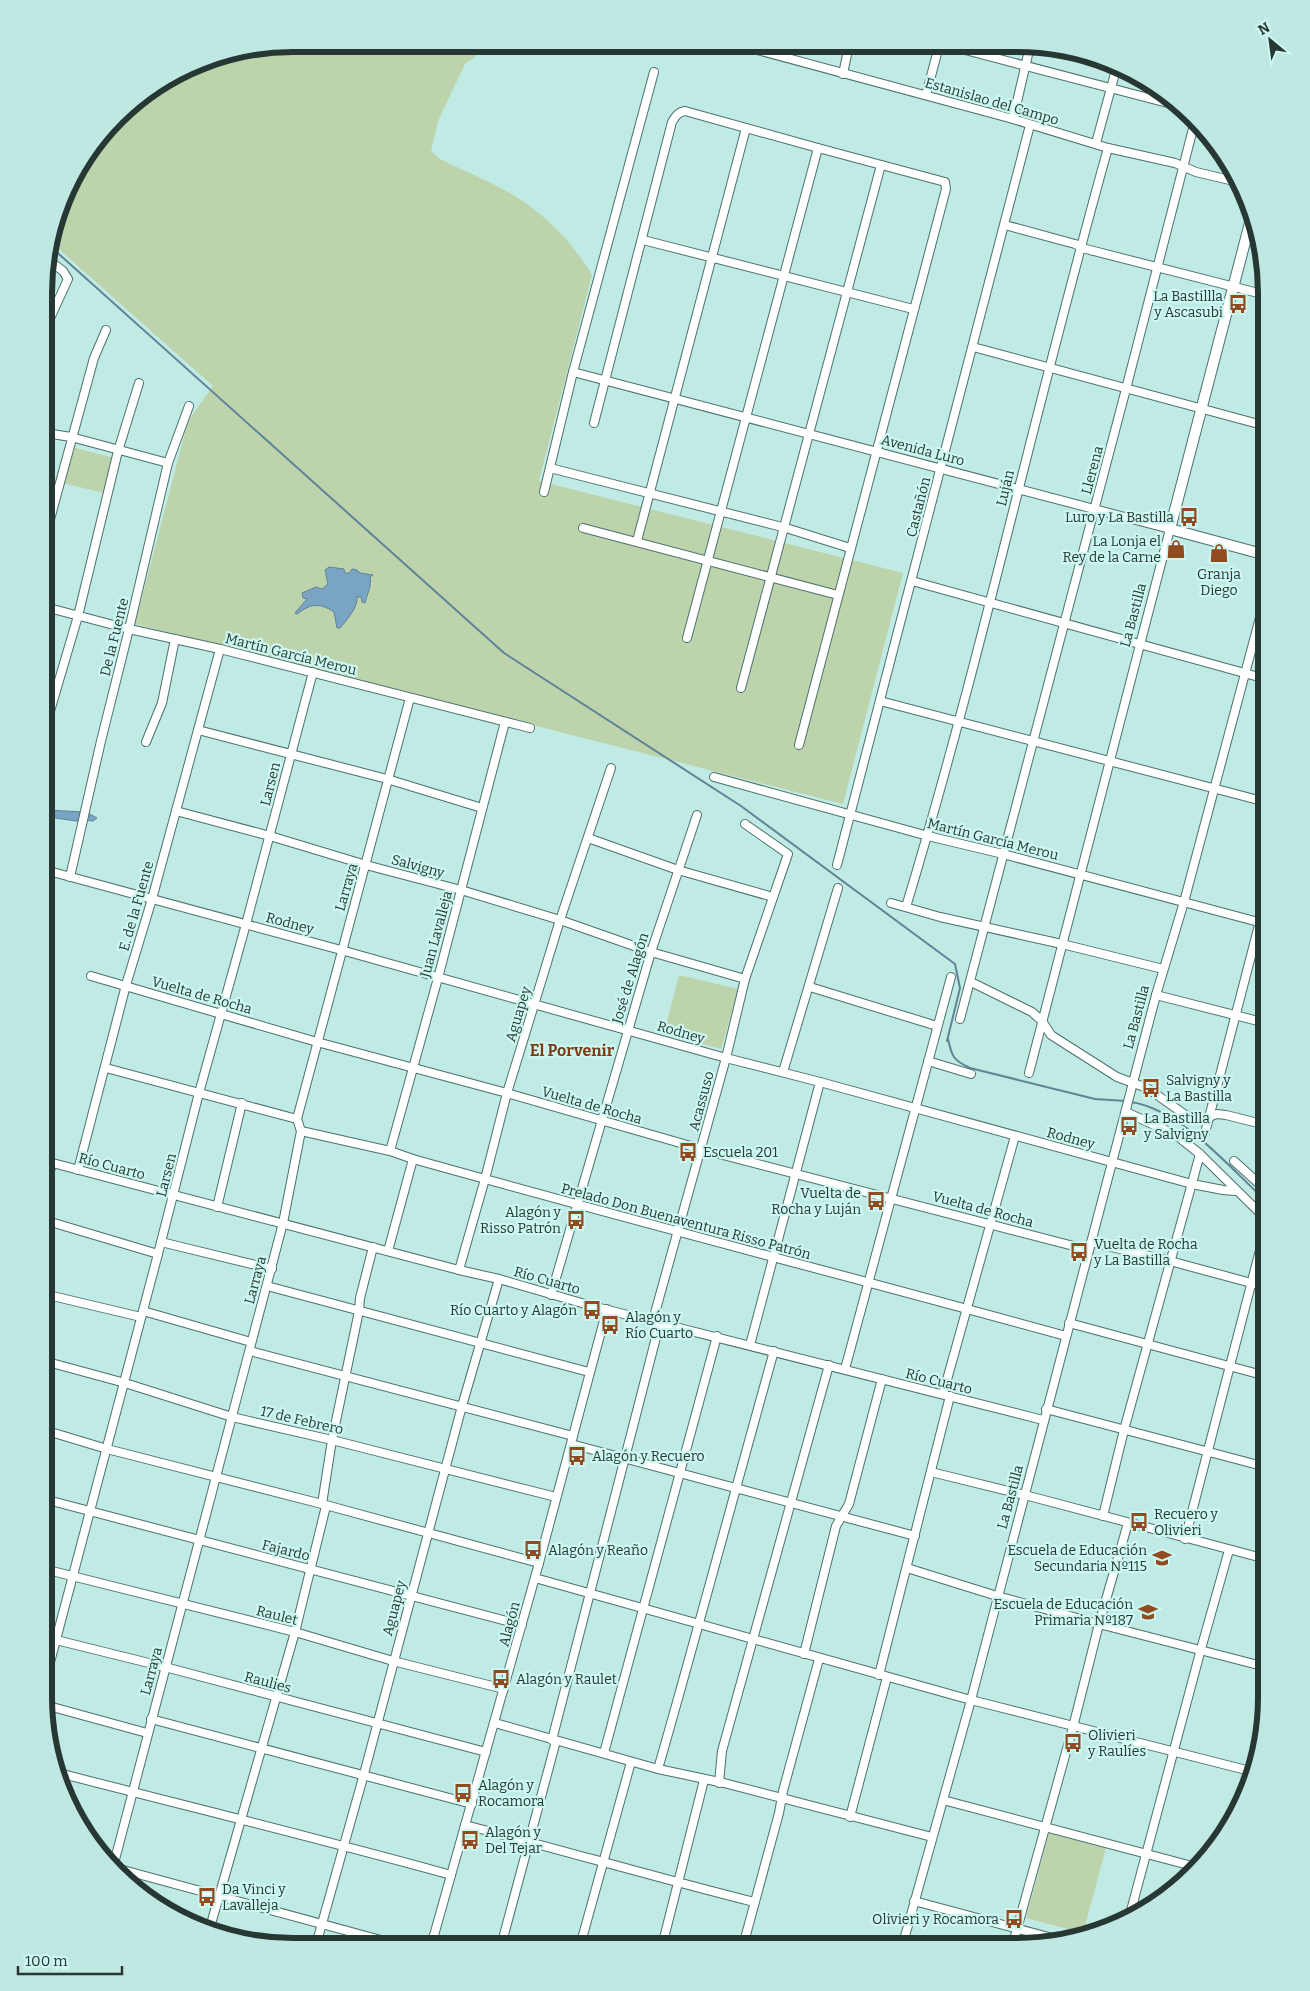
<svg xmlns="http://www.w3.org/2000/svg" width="1310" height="1991" viewBox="0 0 1310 1991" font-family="Bitter,serif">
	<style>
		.green { fill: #bdd3ac }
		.water { fill: #79a4c3; stroke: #608398 }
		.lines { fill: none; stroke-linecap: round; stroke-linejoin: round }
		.stream { stroke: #608398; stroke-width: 2 }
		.street-casing { stroke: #4c716d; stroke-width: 10 }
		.secondary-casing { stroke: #4c716d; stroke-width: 12 }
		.street { stroke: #fff; stroke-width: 8 }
		.secondary { stroke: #fff; stroke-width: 10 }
		.labels { text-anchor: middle; stroke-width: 4.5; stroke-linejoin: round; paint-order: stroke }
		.street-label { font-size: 14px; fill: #263734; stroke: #cdf7f1 }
		.poi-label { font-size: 14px; fill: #263734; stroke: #cdf7f1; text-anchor: start }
		.quarter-label { font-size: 16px; font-weight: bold; fill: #7a3c14; stroke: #cdf7f1 }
		.rim { fill: none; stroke: #263734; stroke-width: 6 }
	</style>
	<rect width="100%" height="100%" fill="#c0eae4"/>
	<g class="green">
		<path d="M294,44H492L465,64L438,121L431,151L440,159C464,171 492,182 515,196C547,216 573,243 592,275L539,481L903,573L843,804L135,624L188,421L213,386L52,243L77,169L129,106L213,57Z"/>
		<path d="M72,447L114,458L104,493L63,483Z"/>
		<path d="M679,975L738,989L721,1049L664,1033Z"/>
		<path d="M1049,1833L1106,1848L1083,1933L1026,1918Z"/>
	</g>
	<g class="water">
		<path d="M329,567L344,569L345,573H349L352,569L357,570L360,573L373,575L370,577C372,586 367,594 365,603L362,602L361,597H357C358,607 347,620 340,628H337L334,612C319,602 310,604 297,614L295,613L307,599L303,598L302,593L316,587L322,589L328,584L325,570Z"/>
		<path d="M45,810L86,812L97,818L93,821L81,820L76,821L48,817L45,816Z"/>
	</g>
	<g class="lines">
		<g class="stream">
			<path d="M51,247L504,653L741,806L955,964L960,988L947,1041"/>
			<path d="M948,1039C952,1057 953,1060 970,1068L1095,1099L1126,1101"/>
			<path d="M1131,1102C1182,1110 1229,1167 1266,1201"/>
		</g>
		<g class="street-casing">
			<g id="street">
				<path d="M739,45L1013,119L1108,148L1175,163L1196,172L1238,182"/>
				<path d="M950,46L1179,106"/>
				<path d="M843,74L849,45"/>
				<path d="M926,95L939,46"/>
				<path d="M1013,119L1030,46"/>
				<path d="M1096,143L1117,66"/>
				<path d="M1005,225L1075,244L1086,249L1266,295"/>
				<path d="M643,240L913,309"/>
				<path d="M46,327L68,279L63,271L47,259"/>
				<path d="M973,347L1266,426"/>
				<path d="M573,372L1170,529L1029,1073"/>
				<path d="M594,423L672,122C675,117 678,112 685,111L818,148"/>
				<path d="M46,433L71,437L168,463"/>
				<path d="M550,468L786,528L850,548"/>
				<path d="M544,492L573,372L654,72"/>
				<path d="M583,528L838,595"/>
				<path d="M46,534L94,358L106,330"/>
				<path d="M637,541L746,128"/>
				<path d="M912,581L1266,679"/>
				<path d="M45,607L129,629L220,649L530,728"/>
				<path d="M687,638L818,148L945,182L946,189L799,745"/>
				<path d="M741,688L881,165"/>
				<path d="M880,701L1266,802"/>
				<path d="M45,728L78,616L118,451L139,383"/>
				<path d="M198,730L387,779L482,808"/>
				<path d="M146,742L162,703L175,639"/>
				<path d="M714,777L928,836L1003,854L1266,924"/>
				<path d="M176,811L270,836L366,865L461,890L560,920L651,952L745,979"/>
				<path d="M588,838L678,870L773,897"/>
				<path d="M837,865L1030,125"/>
				<path d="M45,870L341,950L726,1058L820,1082L1192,1184L1223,1190L1235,1191"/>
				<path d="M70,877L101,741L129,629L168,463L189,406"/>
				<path d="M891,903L940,917L1062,944L1163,969"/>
				<path d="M906,907C982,656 1037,400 1108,148"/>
				<path d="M91,976L317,1042L507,1093L715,1153L1089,1250"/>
				<path d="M971,982L1032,1012L1042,1021L1051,1035L1117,1077L1147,1088L1187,1116L1200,1120L1217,1114L1226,1115L1266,1125"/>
				<path d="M810,987L937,1026"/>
				<path d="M1156,995L1266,1023"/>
				<path d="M960,1019L1126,389L1195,121"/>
				<path d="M45,1021L49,1023"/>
				<path d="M928,1061L971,1074"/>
				<path d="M106,1068L297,1119"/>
				<path d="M783,1072L838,888"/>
				<path d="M1126,1112L1176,1135L1200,1154L1266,1219"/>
				<path d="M301,1131L390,1151L413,1159C630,1220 848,1276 1066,1336"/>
				<path d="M1205,1133L1266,898"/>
				<path d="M390,1151L438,978L505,722"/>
				<path d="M45,1161L459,1270L499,1279L592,1306L1043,1420"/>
				<path d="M1234,1161L1266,1190"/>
				<path d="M78,1170L126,985L152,899L220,649"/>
				<path d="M45,1191L52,1163"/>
				<path d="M217,1207L242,1103"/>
				<path d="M44,1220L158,1254"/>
				<path d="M161,1242L272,1269"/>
				<path d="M1091,1242L1170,1261L1266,1287"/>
				<path d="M388,1251L413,1159"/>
				<path d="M459,1270L485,1179L507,1093L534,1005L560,920L611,768"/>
				<path d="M267,1286L589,1372"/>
				<path d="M44,1294L141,1317"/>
				<path d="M551,1295L651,952L697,815"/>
				<path d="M143,1311L251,1342"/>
				<path d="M653,1320L726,1058L745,979L788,854L745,824"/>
				<path d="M1069,1323L1266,1376"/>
				<path d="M750,1345L820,1082"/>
				<path d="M250,1351L573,1436"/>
				<path d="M44,1361L125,1383L232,1417L332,1440L556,1497"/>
				<path d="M845,1369L951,977"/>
				<path d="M943,1394L1015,1136"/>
				<path d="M1046,1409L1266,1467"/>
				<path d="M44,1430L107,1449L322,1504L539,1563"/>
				<path d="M571,1444L915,1536"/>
				<path d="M931,1472L1025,1495L1266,1559"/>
				<path d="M44,1499L522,1625"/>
				<path d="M322,1504L332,1440L359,1311L360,1298L373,1247"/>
				<path d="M1103,1516L1124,1430L1200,1154"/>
				<path d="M1185,1539L1266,1227"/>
				<path d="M907,1568L997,1596L1099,1624L1266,1667"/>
				<path d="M44,1569L295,1632L393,1661L504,1689"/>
				<path d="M535,1578L971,1700L1254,1772"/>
				<path d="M44,1637L165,1667L486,1752"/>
				<path d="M804,1654L836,1526L849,1504L882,1379"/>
				<path d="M879,1675L950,1396"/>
				<path d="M44,1685L158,1254L199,1093L246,924L313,672"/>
				<path d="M45,1705L147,1733"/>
				<path d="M151,1719L472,1804"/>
				<path d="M495,1723L658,1769L724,1783L932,1837"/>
				<path d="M552,1740L660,1322"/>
				<path d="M604,1753L717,1336"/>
				<path d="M658,1769C698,1630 735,1490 774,1351"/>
				<path d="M59,1773C190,1807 321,1839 451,1875"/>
				<path d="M719,1783L722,1751L829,1365"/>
				<path d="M943,1800L1196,1867"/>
				<path d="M850,1817L887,1677"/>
				<path d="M465,1825C562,1850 658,1878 754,1902"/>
				<path d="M112,1867L403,1946"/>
				<path d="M113,1867L283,1223L301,1131L297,1119L410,698"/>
				<path d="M914,1901L1056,1939"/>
				<path d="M1129,1918L1201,1649L1229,1550"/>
				<path d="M209,1931L295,1632L326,1506"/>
				<path d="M316,1945L364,1774L462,1406L499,1279"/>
				<path d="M431,1946L539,1563L607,1309"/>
				<path d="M501,1946L556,1741"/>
				<path d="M580,1946L631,1762"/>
				<path d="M662,1946L704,1780"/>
				<path d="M743,1946L779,1813L783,1791L819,1659"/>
				<path d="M902,1947L971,1700L1156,995L1184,902L1266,595"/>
				<path d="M1012,1947L1073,1727L1099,1624L1128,1523"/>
			</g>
		</g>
		<g class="secondary-casing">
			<path id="secondary" d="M1251,219L1170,529L1266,555"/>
		</g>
		<use href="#street" class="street"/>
		<use href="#secondary" class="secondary"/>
	</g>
	<defs>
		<g id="bus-bare" transform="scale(1.5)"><path d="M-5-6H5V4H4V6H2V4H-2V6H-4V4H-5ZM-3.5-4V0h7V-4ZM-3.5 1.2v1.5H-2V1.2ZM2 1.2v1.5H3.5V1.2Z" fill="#904b20" stroke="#cdf7f1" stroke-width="2.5" paint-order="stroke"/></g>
		<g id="shop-bare" transform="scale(1.5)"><path d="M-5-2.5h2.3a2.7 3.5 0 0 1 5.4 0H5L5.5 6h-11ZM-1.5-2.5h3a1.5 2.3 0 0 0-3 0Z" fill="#904b20" stroke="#cdf7f1" stroke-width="2.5" paint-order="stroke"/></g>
		<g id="school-bare" transform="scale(1.5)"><path d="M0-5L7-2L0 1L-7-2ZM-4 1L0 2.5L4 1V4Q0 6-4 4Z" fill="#904b20" stroke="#cdf7f1" stroke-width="2.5" paint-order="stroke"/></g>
	</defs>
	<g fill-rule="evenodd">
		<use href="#bus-bare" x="1238" y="304"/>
		<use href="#bus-bare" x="1189" y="517"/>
		<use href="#shop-bare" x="1176" y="549"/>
		<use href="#shop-bare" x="1219" y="553"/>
		<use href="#bus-bare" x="1151" y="1088"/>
		<use href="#bus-bare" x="1129" y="1126"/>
		<use href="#bus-bare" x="688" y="1152"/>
		<use href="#bus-bare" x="876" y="1201"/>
		<use href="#bus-bare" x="576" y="1220"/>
		<use href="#bus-bare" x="1079" y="1252"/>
		<use href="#bus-bare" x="592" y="1310"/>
		<use href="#bus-bare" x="610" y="1325"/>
		<use href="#bus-bare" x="577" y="1456"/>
		<use href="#bus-bare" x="1139" y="1522"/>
		<use href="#bus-bare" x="533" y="1550"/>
		<use href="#school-bare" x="1162" y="1558"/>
		<use href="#school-bare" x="1148" y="1612"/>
		<use href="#bus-bare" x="501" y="1679"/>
		<use href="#bus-bare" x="1073" y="1743"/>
		<use href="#bus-bare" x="463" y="1793"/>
		<use href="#bus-bare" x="470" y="1840"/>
		<use href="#bus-bare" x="207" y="1897"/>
		<use href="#bus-bare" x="1014" y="1919"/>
	</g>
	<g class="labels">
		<g class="street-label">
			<text transform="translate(992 101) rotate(16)" y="5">Estanislao del Campo</text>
			<text transform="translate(923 450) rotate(15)" y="5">Avenida Luro</text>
			<text transform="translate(1092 470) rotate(-75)" y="5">Llerena</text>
			<text transform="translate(1005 488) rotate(-76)" y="5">Luján</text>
			<text transform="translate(918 507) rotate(-76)" y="5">Castañón</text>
			<text transform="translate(1133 615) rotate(-75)" y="5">La Bastilla</text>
			<text transform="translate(114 637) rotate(-76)" y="5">De la Fuente</text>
			<text transform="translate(291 654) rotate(14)" y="5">Martín García Merou</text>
			<text transform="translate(270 784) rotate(-76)" y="5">Larsen</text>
			<text transform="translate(993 839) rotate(14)" y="5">Martín García Merou</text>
			<text transform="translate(418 866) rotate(15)" y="5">Salvigny</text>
			<text transform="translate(346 887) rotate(-74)" y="5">Larraya</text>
			<text transform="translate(136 906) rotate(-74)" y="5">E. de la Fuente</text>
			<text transform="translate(290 923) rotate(15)" y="5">Rodney</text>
			<text transform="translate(436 934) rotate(-75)" y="5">Juan Lavalleja</text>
			<text transform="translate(630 978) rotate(-73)" y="5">José de Alagón</text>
			<text transform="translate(202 995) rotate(16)" y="5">Vuelta de Rocha</text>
			<text transform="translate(518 1014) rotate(-73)" y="5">Aguapey</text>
			<text transform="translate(1136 1017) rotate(-75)" y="5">La Bastilla</text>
			<text transform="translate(681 1032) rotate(16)" y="5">Rodney</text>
			<text transform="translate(701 1101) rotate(-75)" y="5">Acassuso</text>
			<text transform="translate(592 1105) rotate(16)" y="5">Vuelta de Rocha</text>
			<text transform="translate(1071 1138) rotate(15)" y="5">Rodney</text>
			<text transform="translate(112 1166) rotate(15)" y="5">Río Cuarto</text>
			<text transform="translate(166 1175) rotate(-76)" y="5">Larsen</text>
			<text transform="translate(983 1209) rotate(15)" y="5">Vuelta de Rocha</text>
			<text transform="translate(686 1221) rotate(15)" y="5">Prelado Don Buenaventura Risso Patrón</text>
			<text transform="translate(255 1280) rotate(-75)" y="5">Larraya</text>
			<text transform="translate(547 1280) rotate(16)" y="5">Río Cuarto</text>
			<text transform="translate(939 1381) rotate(14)" y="5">Río Cuarto</text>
			<text transform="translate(302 1420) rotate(13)" y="5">17 de Febrero</text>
			<text transform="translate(1010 1497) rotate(-75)" y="5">La Bastilla</text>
			<text transform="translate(286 1550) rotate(14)" y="5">Fajardo</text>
			<text transform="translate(394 1608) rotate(-75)" y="5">Aguapey</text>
			<text transform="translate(277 1615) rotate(14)" y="5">Raulet</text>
			<text transform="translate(509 1624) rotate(-75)" y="5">Alagón</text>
			<text transform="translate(151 1671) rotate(-75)" y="5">Larraya</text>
			<text transform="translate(268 1682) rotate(15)" y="5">Raulies</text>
		</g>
		<g class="poi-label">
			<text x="1223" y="301" text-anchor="end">La Bastillla<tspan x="1223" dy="16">y Ascasubi</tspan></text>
			<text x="1174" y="522" text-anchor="end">Luro y La Bastilla</text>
			<text x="1161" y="546" text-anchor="end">La Lonja el<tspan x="1161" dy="16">Rey de la Carne</tspan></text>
			<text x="1219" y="579" text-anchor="middle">Granja<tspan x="1219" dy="16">Diego</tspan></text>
			<text x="1166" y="1085">Salvigny y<tspan x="1166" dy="16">La Bastilla</tspan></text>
			<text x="1144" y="1123">La Bastilla<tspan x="1144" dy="16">y Salvigny</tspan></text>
			<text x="703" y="1157">Escuela 201</text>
			<text x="861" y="1198" text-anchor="end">Vuelta de<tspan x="861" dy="16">Rocha y Luján</tspan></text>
			<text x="561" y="1217" text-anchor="end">Alagón y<tspan x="561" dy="16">Risso Patrón</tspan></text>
			<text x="1094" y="1249">Vuelta de Rocha<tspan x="1094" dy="16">y La Bastilla</tspan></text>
			<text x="577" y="1315" text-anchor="end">Río Cuarto y Alagón</text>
			<text x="625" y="1322">Alagón y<tspan x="625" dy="16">Río Cuarto</tspan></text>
			<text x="592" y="1461">Alagón y Recuero</text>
			<text x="1154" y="1519">Recuero y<tspan x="1154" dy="16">Olivieri</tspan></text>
			<text x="548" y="1555">Alagón y Reaño</text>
			<text x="1147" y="1555" text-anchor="end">Escuela de Educación<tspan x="1147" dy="16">Secundaria Nº115</tspan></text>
			<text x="1133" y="1609" text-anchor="end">Escuela de Educación<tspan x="1133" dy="16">Primaria Nº187</tspan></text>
			<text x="516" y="1684">Alagón y Raulet</text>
			<text x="1088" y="1740">Olivieri<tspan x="1088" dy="16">y Raulíes</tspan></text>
			<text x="478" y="1790">Alagón y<tspan x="478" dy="16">Rocamora</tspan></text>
			<text x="485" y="1837">Alagón y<tspan x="485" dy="16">Del Tejar</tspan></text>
			<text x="222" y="1894">Da Vinci y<tspan x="222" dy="16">Lavalleja</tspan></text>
			<text x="999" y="1924" text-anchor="end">Olivieri y Rocamora</text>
		</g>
		<g class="quarter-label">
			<text x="572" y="1056">El Porvenir</text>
		</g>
	</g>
	<path d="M0 0H1310V1991H0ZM293 52H1017A241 241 0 0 1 1258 293V1697A241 241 0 0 1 1017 1938H293A241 241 0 0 1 52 1697V293A241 241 0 0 1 293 52Z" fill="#c0e8e2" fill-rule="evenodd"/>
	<path class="rim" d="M293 52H1017A241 241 0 0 1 1258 293V1697A241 241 0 0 1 1017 1938H293A241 241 0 0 1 52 1697V293A241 241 0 0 1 293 52Z"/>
	<g transform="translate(1270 40) rotate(331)" stroke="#cdf7f1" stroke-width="4" paint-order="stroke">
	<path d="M0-4L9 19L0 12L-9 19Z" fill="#263734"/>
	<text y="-8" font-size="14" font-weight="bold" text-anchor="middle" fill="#263734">N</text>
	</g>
	<path d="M18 1966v8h104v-8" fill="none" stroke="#263734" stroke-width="2.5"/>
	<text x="25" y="1966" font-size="15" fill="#263734" stroke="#cdf7f1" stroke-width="4" paint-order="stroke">100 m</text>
</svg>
